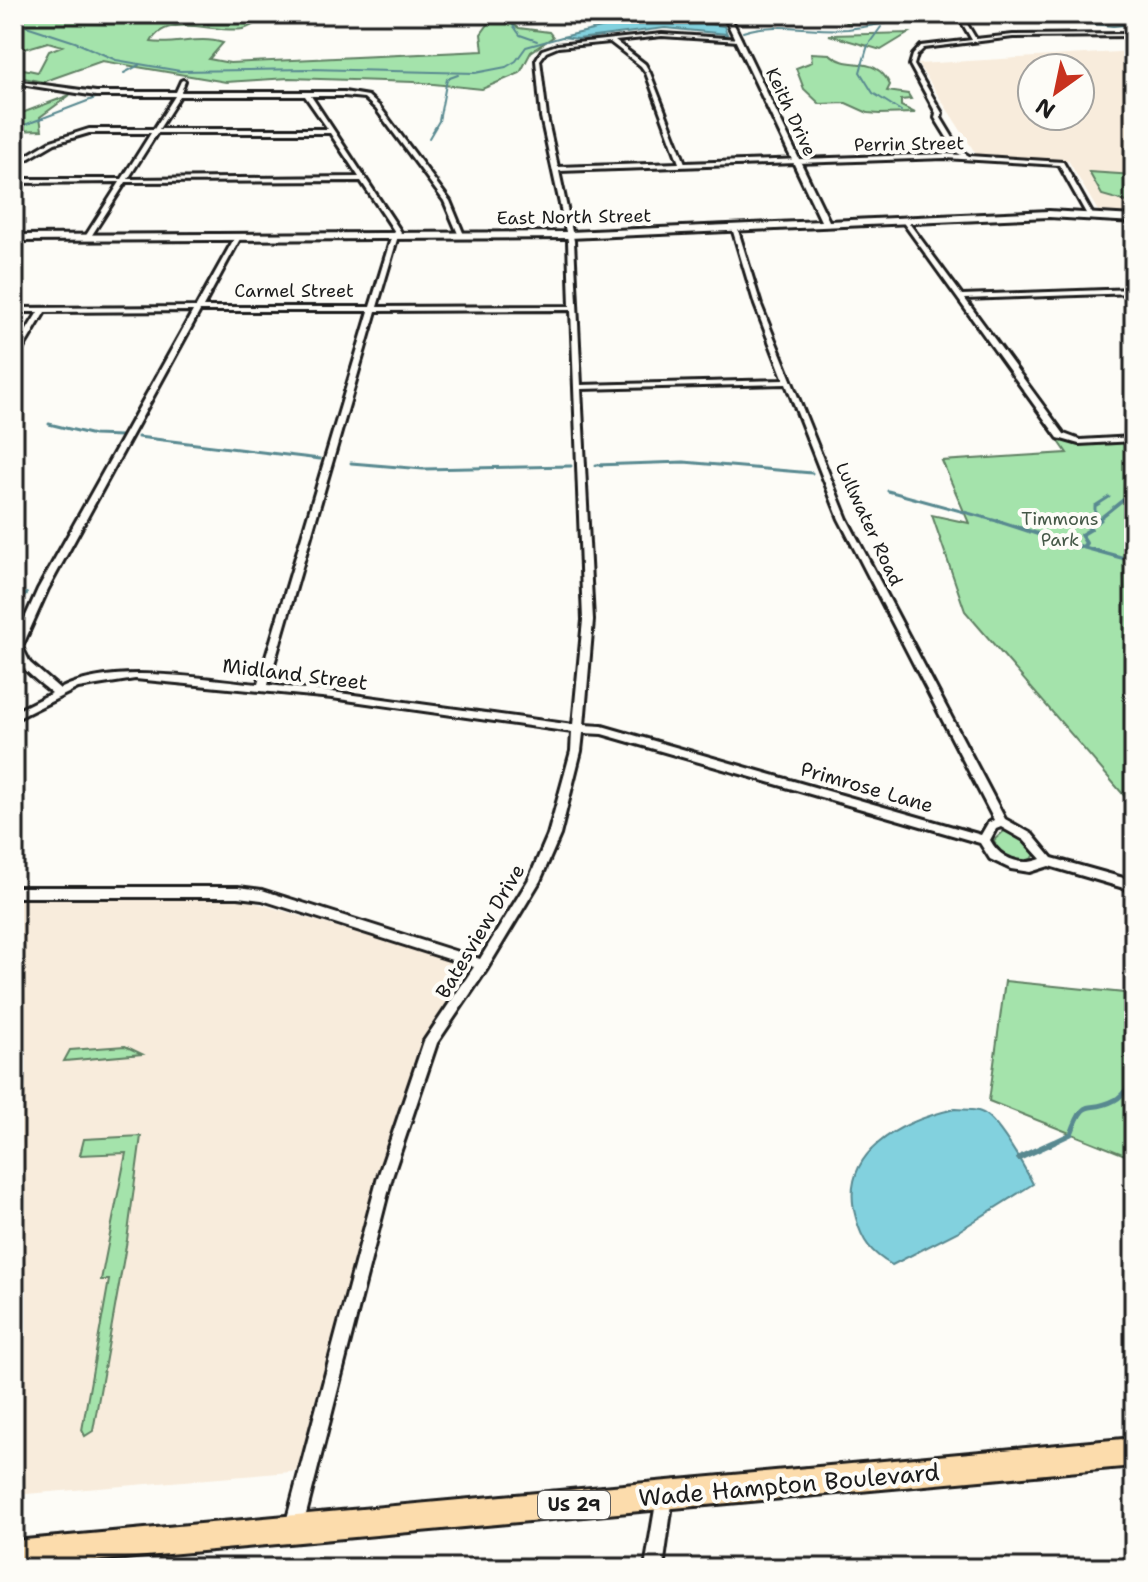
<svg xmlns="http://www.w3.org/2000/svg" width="1148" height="1582" viewBox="0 0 1148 1582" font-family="'Shantell Sans',sans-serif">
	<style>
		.built { fill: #f8ecdc; fill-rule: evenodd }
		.green { fill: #a4e3ab; stroke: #608064; stroke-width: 2 }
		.water { fill: #82d1de; stroke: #598990; stroke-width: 2 }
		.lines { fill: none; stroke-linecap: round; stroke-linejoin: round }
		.stream-far4 { stroke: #598990; stroke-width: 2 }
		.stream-far3 { stroke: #598990; stroke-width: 3 }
		.stream-far2 { stroke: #598990; stroke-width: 4 }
		.stream-far1 { stroke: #598990; stroke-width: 5 }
		.stream { stroke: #598990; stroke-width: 6 }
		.street-casing { stroke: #1c1c1c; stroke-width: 6 }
		.secondary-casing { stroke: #1c1c1c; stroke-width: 6 }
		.primary-casing { stroke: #1c1c1c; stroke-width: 6 }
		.street { fill: #fdfcf7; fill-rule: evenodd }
		.secondary { fill: #fdfcf7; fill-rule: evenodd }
		.primary { fill: #fcdcac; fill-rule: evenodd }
		.labels { text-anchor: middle; stroke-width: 8; stroke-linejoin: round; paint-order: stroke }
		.far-street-label { font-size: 18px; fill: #1c1c1c; stroke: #fdfcf7 }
		.far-park-label { font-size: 18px; fill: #455847; stroke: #fdfcf7 }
		.shield { fill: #fdfcf7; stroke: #605f5e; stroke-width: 2 }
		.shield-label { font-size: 18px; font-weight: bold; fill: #1c1c1c }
		.street-label { font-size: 20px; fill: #1c1c1c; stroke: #fdfcf7 }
		.near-street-label { font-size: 24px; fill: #1c1c1c; stroke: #fdfcf7 }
	</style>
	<rect width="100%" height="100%" fill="#fdfcf7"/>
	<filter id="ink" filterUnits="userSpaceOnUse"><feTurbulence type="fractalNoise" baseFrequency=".0125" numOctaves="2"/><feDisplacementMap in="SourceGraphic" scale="16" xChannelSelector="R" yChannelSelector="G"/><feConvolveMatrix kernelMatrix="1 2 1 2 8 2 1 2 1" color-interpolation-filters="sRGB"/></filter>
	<g filter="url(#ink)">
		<g class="built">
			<path d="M1134,51V216L1098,211L1068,160L976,154L918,64ZM1032,68H1080V116H1032Z"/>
			<path d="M14,896L237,897L471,967L418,1057L303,1471L14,1495Z"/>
		</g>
		<g class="green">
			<path d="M14,14L152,16L154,22L207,24L224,14H258L261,21C255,23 249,28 243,29C215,34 167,11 151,42C175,46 199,35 223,43L209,59L230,63L483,51L481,34L489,23L462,19L461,14H506L503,17L519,28L549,32L553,37L531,52L520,73L482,89L414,82L289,78L226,82L102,61L43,82L14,76V67L38,72L49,51L62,46L48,42L14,52Z"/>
			<path d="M840,14H1129L1007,17L938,15L847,23Z"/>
			<path d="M909,33L881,50L829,35Z"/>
			<path d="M811,53L830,54C849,72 875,53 890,85L887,91L908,94L911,99L901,100V106L915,113L879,114L868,113L846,103L820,104L804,89L796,68L812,62Z"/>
			<path d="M70,95L40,117L42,130L14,131V116Z"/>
			<path d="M1089,172L1134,175V204L1102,195Z"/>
			<path d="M1058,440L1088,444L1134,442V807L965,611L932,515L969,523L942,461L1067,453Z"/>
			<path d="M1004,831C1018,835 1029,840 1036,854C1026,867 1012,861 999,854L994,840Z"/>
			<path d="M1005,981L1134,994V1154L1125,1155L989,1101Z"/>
			<path d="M125,1046L142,1054L64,1061L70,1050Z"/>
			<path d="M141,1136L127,1240L93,1431L85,1436L82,1430L109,1280H101L126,1153L80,1155L84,1139Z"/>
		</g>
		<g class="water">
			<path d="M662,14H686L694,22L724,26L727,34L665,28L578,39L562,37Z"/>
			<path d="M955,1109C963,1110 973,1109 981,1112C996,1117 1025,1168 1033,1184L957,1232L892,1265C871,1253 862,1241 856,1218C837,1152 901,1121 955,1109Z"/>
		</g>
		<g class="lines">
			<g class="stream-far4">
				<path d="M505,14L520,35L537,41"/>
				<path d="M966,18H1037L1113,26L1134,24"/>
				<path d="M14,22L75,42L116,60L180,71L309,69L475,73L506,67L516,61L526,47L562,37"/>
				<path d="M881,27L868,45L860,72L873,93L901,111"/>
				<path d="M743,32C778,21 813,32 848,29C884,25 919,15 954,17"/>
				<path d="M124,73L139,65"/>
				<path d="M14,129L98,97"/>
				<path d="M429,138L439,121L447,79L458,75"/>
			</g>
			<g class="stream-far3">
				<path d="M49,424L94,435L121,436"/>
				<path d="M138,437L320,459"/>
				<path d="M351,463L423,469L571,466"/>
				<path d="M596,465L684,462L812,473"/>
				<path d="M888,491L1004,523"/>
				<path d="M1101,520L1095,515V506L1109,497"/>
				<path d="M1094,523L1134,491"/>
			</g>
			<g class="stream-far2">
				<path d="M998,521L1044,536"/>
				<path d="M1079,546L1134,561"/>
				<path d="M1083,547L1086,543L1081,535L1091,529L1087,526L1099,521"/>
				<path d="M14,598L26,594"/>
			</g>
			<path class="stream-far1" d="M1050,1144L1071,1134C1086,1093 1087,1115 1115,1100C1122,1097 1129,1086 1134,1080"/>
			<path class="stream" d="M1019,1158L1054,1142"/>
			<g class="street-casing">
				<g id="street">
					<path d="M957,14H961L976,39L1013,35L1134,34V36L1013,37L924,48L917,55L914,65L942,113L941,118L961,151L969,156L1063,162L1093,215L1092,216L1087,215L1059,165L945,158L559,171L574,241L581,385L784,380L755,305L732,228L737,227L761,305L847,519L1005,819L1032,834L1052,858L1134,881V891L1049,866L1030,872L1011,869L990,859L980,843L602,734L583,733L581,751L560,835L540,881L487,969L437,1043L392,1177L303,1526L300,1532L294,1535L288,1532L285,1526L378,1177L424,1041L474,967L262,900L238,897H14V887H238L262,890L480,959L529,879L548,835L571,751L572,732L332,698L135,679L78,688L14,720V712L52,693C36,679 14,666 14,643L38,589L193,311L45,312L18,357L14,359V351L38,312H14V308L196,307L235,237L238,235L241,237L203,307H370L392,235L395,232L361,181L126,182L90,238H86L85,237L120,182L14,183V179H122L151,133H89L55,143L14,167V163L51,141L89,129H154L175,96H96L14,83V81L96,92H176L181,81L183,80L185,81L181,92H344L368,96L380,107L450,201L464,235L459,236L444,201L376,109L364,98L344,96H311L401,232L398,236L377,307L570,306L568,241L541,117L536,60L542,50L557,45L662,34L741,39L739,41L662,36L615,41L645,64L650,73L685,163L945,154L961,155L956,152L935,118L936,113L910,65L913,55L921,46L972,40ZM610,42L641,66L646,73L679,163L558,167L547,117L540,60L546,52L558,47ZM180,96H305L328,129H159ZM157,133H330L359,177L128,179ZM571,310L583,620L573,725L332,692L268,685L376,311ZM200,311H369L258,684C199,679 114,662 60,689L30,663L22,647L48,589ZM786,384L839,519L994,820L988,823L981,835L602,726L584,725L593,620L581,389ZM1001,827L1024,840L1041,859C1021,867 1000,859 990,840L996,829Z"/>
					<path d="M902,219H906L962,295L1134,289V293L965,299L1064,434L1080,440L1134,437V441L1079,444L1058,438L902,221Z"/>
					<path d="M665,1489L671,1491L673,1497L663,1568H645L657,1497L659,1491Z"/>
				</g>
			</g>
			<g class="secondary-casing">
				<path id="secondary" d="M723,14H729L829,221L1049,211L1134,216V222L1049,217L569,238L14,241V235L569,232L821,221Z"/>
			</g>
			<g class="primary-casing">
				<path id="primary" d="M1134,1438V1466L14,1568V1541Z"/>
			</g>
			<use href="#street" class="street"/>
			<use href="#secondary" class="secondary"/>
			<use href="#primary" class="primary"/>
		</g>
	</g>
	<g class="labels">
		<g class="far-street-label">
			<text transform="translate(791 112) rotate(65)" y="6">Keith Drive</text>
			<text transform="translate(909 144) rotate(-1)" y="6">Perrin Street</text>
			<text transform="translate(574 217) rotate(-1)" y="6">East North Street</text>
			<text x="294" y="297">Carmel Street</text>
			<text transform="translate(869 524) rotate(65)" y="6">Lullwater Road</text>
		</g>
		<g class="far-park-label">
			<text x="1060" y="525">Timmons<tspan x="1060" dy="21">Park</tspan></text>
		</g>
		<rect class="shield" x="538" y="1491" width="72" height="28" rx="6"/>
		<g class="shield-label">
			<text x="574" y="1511">US 29</text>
		</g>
		<g class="street-label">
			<text transform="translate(295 674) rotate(7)" y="7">Midland Street</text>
			<text transform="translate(867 787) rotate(16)" y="7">Primrose Lane</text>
			<text transform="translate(480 931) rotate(-59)" y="7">Batesview Drive</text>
		</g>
		<g class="near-street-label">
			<text transform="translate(789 1485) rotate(-5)" y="8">Wade Hampton Boulevard</text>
		</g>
	</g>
	<rect width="1148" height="1582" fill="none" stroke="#fdfcf7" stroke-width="48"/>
	<rect x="24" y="24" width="1100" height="1534" fill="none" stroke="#1c1c1c" stroke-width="3" filter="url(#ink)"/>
	<g transform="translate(1056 92) rotate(213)"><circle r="38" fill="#fdfcf7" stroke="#a3a29f" stroke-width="2"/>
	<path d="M0-6L14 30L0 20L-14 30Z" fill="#c8321e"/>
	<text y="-12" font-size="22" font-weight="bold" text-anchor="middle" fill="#1c1c1c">N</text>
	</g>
</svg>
